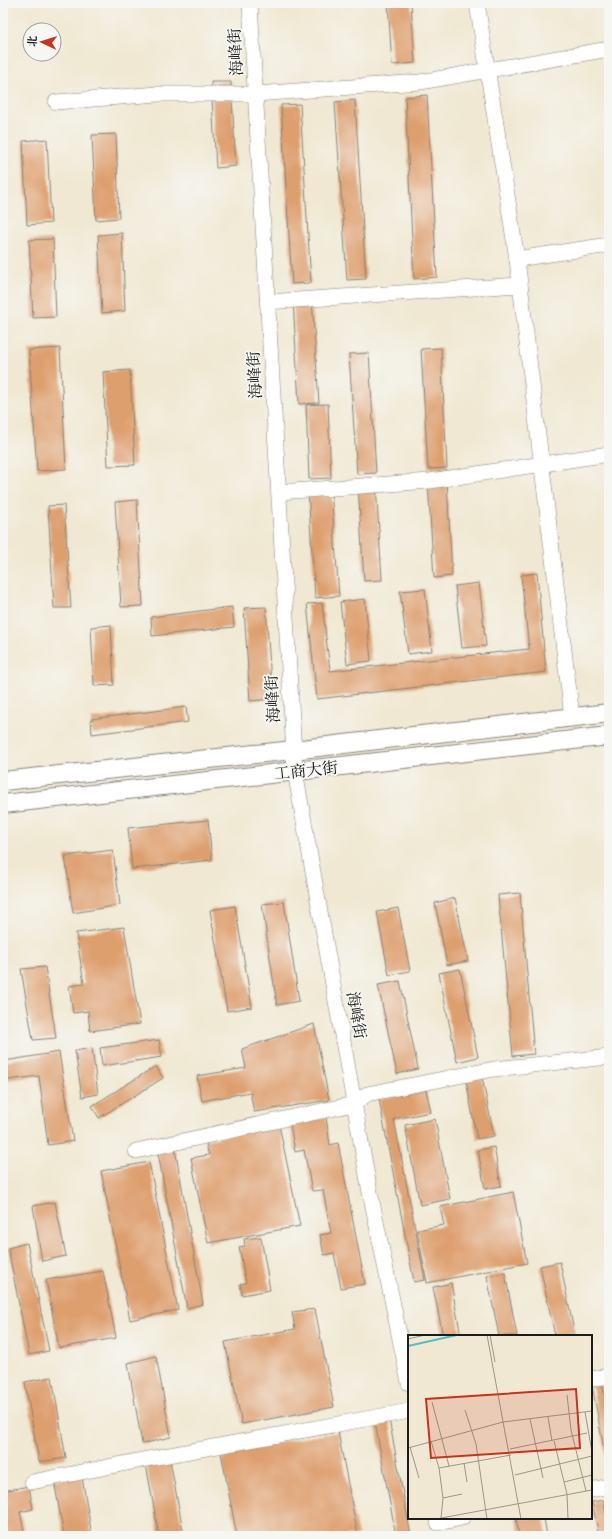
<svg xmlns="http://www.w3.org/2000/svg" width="612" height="1539" viewBox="0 0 612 1539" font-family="'IM FELL DW Pica','Noto Serif SC',serif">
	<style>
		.building { fill: #de9f6e }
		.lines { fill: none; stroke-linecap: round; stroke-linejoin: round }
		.minor-casing { stroke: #868277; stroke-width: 16 }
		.major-casing { stroke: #868277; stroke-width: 20 }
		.minor { stroke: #fff; stroke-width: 15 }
		.major { stroke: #fff; stroke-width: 18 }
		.labels { text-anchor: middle; stroke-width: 3.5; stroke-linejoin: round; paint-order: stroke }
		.street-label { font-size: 16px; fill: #1c1c1c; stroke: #f6f6f2 }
		.inset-river { fill: none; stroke: #51bfc9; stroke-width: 2 }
		.inset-road { fill: none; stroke: #9b9689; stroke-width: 1 }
		.view { fill: #c8321e; fill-opacity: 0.15; stroke: #c8321e; stroke-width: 2 }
		.inset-edge { fill: none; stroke: #1c1c1c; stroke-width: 2 }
	</style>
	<rect width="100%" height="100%" fill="#f6f6f2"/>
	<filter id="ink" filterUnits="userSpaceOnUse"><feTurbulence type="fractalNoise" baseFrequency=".025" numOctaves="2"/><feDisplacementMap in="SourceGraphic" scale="8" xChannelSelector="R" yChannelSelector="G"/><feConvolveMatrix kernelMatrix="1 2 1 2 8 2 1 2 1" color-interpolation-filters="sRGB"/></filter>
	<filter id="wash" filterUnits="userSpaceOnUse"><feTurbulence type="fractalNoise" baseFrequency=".012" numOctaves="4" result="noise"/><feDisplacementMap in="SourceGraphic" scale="16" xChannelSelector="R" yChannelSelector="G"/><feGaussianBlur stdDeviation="0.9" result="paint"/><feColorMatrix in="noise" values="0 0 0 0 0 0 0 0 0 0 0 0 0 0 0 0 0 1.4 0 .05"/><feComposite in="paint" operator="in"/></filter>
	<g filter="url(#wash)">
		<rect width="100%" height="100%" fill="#f0e8d2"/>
		<g id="blocks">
			<g class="building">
				<path d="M388,3H411L415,63L392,65Z"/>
				<path d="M211,82H231L236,166L216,168Z"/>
				<path d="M427,95L437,277L414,279L405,97Z"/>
				<path d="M355,100L366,279L347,280L335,102Z"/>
				<path d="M300,104L311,283L292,284L281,105Z"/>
				<path d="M116,134L119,218L96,220L92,135Z"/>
				<path d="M47,139L51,223L27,225L23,141Z"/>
				<path d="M122,233L125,311L102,313L98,235Z"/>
				<path d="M53,239L56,317L33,318L29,240Z"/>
				<path d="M312,299L319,403L299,404L293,300Z"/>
				<path d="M60,348L66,469L37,471L29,350Z"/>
				<path d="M441,348L447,468L428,469L421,349Z"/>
				<path d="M369,353L376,473L357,474L349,354Z"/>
				<path d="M130,370L135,465L108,466L103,372Z"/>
				<path d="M328,404L331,478L309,479L306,405Z"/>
				<path d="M447,481L452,576L434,578L428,482Z"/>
				<path d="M376,484L382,580L364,581L358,485Z"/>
				<path d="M331,489L339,596L315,598L308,491Z"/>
				<path d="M137,500L143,606L121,607L115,502Z"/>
				<path d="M64,505L71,608H54L48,506Z"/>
				<path d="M537,573L546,672L317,699L307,604L322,603L330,671L529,649L521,575Z"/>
				<path d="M479,583L486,646L462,648L455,586Z"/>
				<path d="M425,589L432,651L408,654L400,591Z"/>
				<path d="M3,590H4L6,616H3Z"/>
				<path d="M365,599L371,661L347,664L340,602Z"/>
				<path d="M232,607L234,627L152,636L151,617Z"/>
				<path d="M266,607L272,699L250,701L244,608Z"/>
				<path d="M111,625L114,685L94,686L91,627Z"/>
				<path d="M186,707L188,722L92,734L91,719Z"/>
				<path d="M208,820L212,860L132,869L128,828Z"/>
				<path d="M113,850L120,905L73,913L65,856Z"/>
				<path d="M520,893L534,1054L513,1056L498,895Z"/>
				<path d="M455,898L468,961L447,965L435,903Z"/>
				<path d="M284,902L299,1001L277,1005L262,904Z"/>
				<path d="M235,906L252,1007L227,1011L210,910Z"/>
				<path d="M398,908L410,971L389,975L377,912Z"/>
				<path d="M124,927L140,1024L90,1031L88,1011L73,1013L69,986L84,984L76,933Z"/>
				<path d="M45,967L56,1038L33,1040L21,969Z"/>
				<path d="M460,969L478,1057L457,1062L439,973Z"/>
				<path d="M400,981L418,1069L397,1074L378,985Z"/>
				<path d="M314,1024L329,1100L254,1112L250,1092L202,1101L197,1076L246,1068L242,1049Z"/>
				<path d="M159,1040L162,1057L102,1066L100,1048Z"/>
				<path d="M92,1048L98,1094L82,1097L75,1051Z"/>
				<path d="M59,1052L73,1141L48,1145L39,1076L8,1080L5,1061Z"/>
				<path d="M156,1066L163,1078L99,1118L92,1106Z"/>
				<path d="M482,1077L494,1136L477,1139L466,1080Z"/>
				<path d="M426,1090L431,1112L394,1119L425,1280L414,1282L379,1099Z"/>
				<path d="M326,1117L330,1145L338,1143L365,1284L341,1288L334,1253L324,1255L320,1235L331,1233L323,1190L312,1191L304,1150L295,1152L290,1124Z"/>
				<path d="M435,1119L450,1199L420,1205L405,1125Z"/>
				<path d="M279,1125L300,1226L208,1243L191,1158L209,1155L205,1140Z"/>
				<path d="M494,1147L501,1186L485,1189L478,1150Z"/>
				<path d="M175,1149L203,1304L187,1308L158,1153Z"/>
				<path d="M149,1162L178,1310L130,1320L101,1171Z"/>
				<path d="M513,1192L527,1263L427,1283L417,1230L444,1225L440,1207Z"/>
				<path d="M55,1202L66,1256L42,1261L33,1206Z"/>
				<path d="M261,1237L270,1290L242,1295L240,1284L246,1283L239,1247L245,1246L244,1239Z"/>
				<path d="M27,1243L49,1351L29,1355L8,1248Z"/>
				<path d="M560,1262L575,1336H555L540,1266Z"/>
				<path d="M103,1271L116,1338L59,1348L46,1280Z"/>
				<path d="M505,1273L517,1336H499L487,1276Z"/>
				<path d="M451,1283L461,1336H443L433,1287Z"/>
				<path d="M315,1309L334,1407L242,1424L225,1342L295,1329L292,1312Z"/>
				<path d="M156,1356L171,1437L142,1444L128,1363Z"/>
				<path d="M52,1377L66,1458L39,1462L25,1382Z"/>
				<path d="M602,1383L609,1418L608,1471L592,1385Z"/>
				<path d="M389,1419L411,1536H396L375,1422Z"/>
				<path d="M338,1432L358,1536H237L221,1452Z"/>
				<path d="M170,1460L184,1536H159L146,1464Z"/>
				<path d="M82,1477L92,1536H64L54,1480Z"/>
				<path d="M29,1486L33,1509L20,1512L25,1536H3V1491Z"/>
				<path d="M604,1500L609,1536H599L592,1502Z"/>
				<path d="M516,1518H544L547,1536H519Z"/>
			</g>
		</g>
	</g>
	<g filter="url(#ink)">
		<use href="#blocks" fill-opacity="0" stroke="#868277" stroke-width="1"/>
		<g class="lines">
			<g class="minor-casing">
				<g id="minor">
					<path d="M250,3L295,771L369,1187L409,1383"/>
					<path d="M477,3L517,259L572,717"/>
					<path d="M56,102L158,94H256L420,82L609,49"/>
					<path d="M517,259L609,245"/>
					<path d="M267,302L520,285"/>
					<path d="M279,492L430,481L609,454"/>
					<path d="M136,1151L354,1104L367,1094L494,1069L609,1057"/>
					<path d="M591,1379L609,1376"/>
					<path d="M32,1482L147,1459L409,1411"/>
					<path d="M591,1490L609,1486"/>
					<path d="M438,1523L462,1518"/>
				</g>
			</g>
			<g class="major-casing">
				<g id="major">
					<path d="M3,781L293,750L609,713"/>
					<path d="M3,804L609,736"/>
				</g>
			</g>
			<use href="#minor" class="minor"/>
			<use href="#major" class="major"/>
		</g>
	</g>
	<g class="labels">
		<g class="street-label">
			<text transform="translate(235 52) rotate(-93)" y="6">海峰街</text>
			<text transform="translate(254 375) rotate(-93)" y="6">海峰街</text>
			<text transform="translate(272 699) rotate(-93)" y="6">海峰街</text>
			<text transform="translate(306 770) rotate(-6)" y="6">工商大街</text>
			<text transform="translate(357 1015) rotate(80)" y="6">海峰街</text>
		</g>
	</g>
	<g transform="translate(408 1335)">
		<rect width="184" height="184" fill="#f0e8d2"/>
		<path class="inset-river" d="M0,11L49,0"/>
		<path class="inset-road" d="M79,0L113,184M82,0L87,27M0,4L17,0M159,60L163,95L178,156M24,67L41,131M57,75L68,109L79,184M177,77L184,117M140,82L144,106M122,84L135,143M23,106L31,133L35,163M146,106L159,159L160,184M2,112L11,143M0,113L95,87L184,76M102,114L179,98M56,128L59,147M31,133L103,120M107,140L184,121M156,147L184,140M33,183L35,163L54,159M28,184L184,155"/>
		<path class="view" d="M168,54L172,113L23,123L18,64Z"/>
		<rect width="184" height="184" class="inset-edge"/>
	</g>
	<rect width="612" height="1539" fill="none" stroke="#f6f6f2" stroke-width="16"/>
	<g transform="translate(42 42) rotate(274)"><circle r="19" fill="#f6f6f2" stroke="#9f9f9c"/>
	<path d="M0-3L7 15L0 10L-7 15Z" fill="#c8321e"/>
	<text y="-6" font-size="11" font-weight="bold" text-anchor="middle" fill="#1c1c1c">北</text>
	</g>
</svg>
